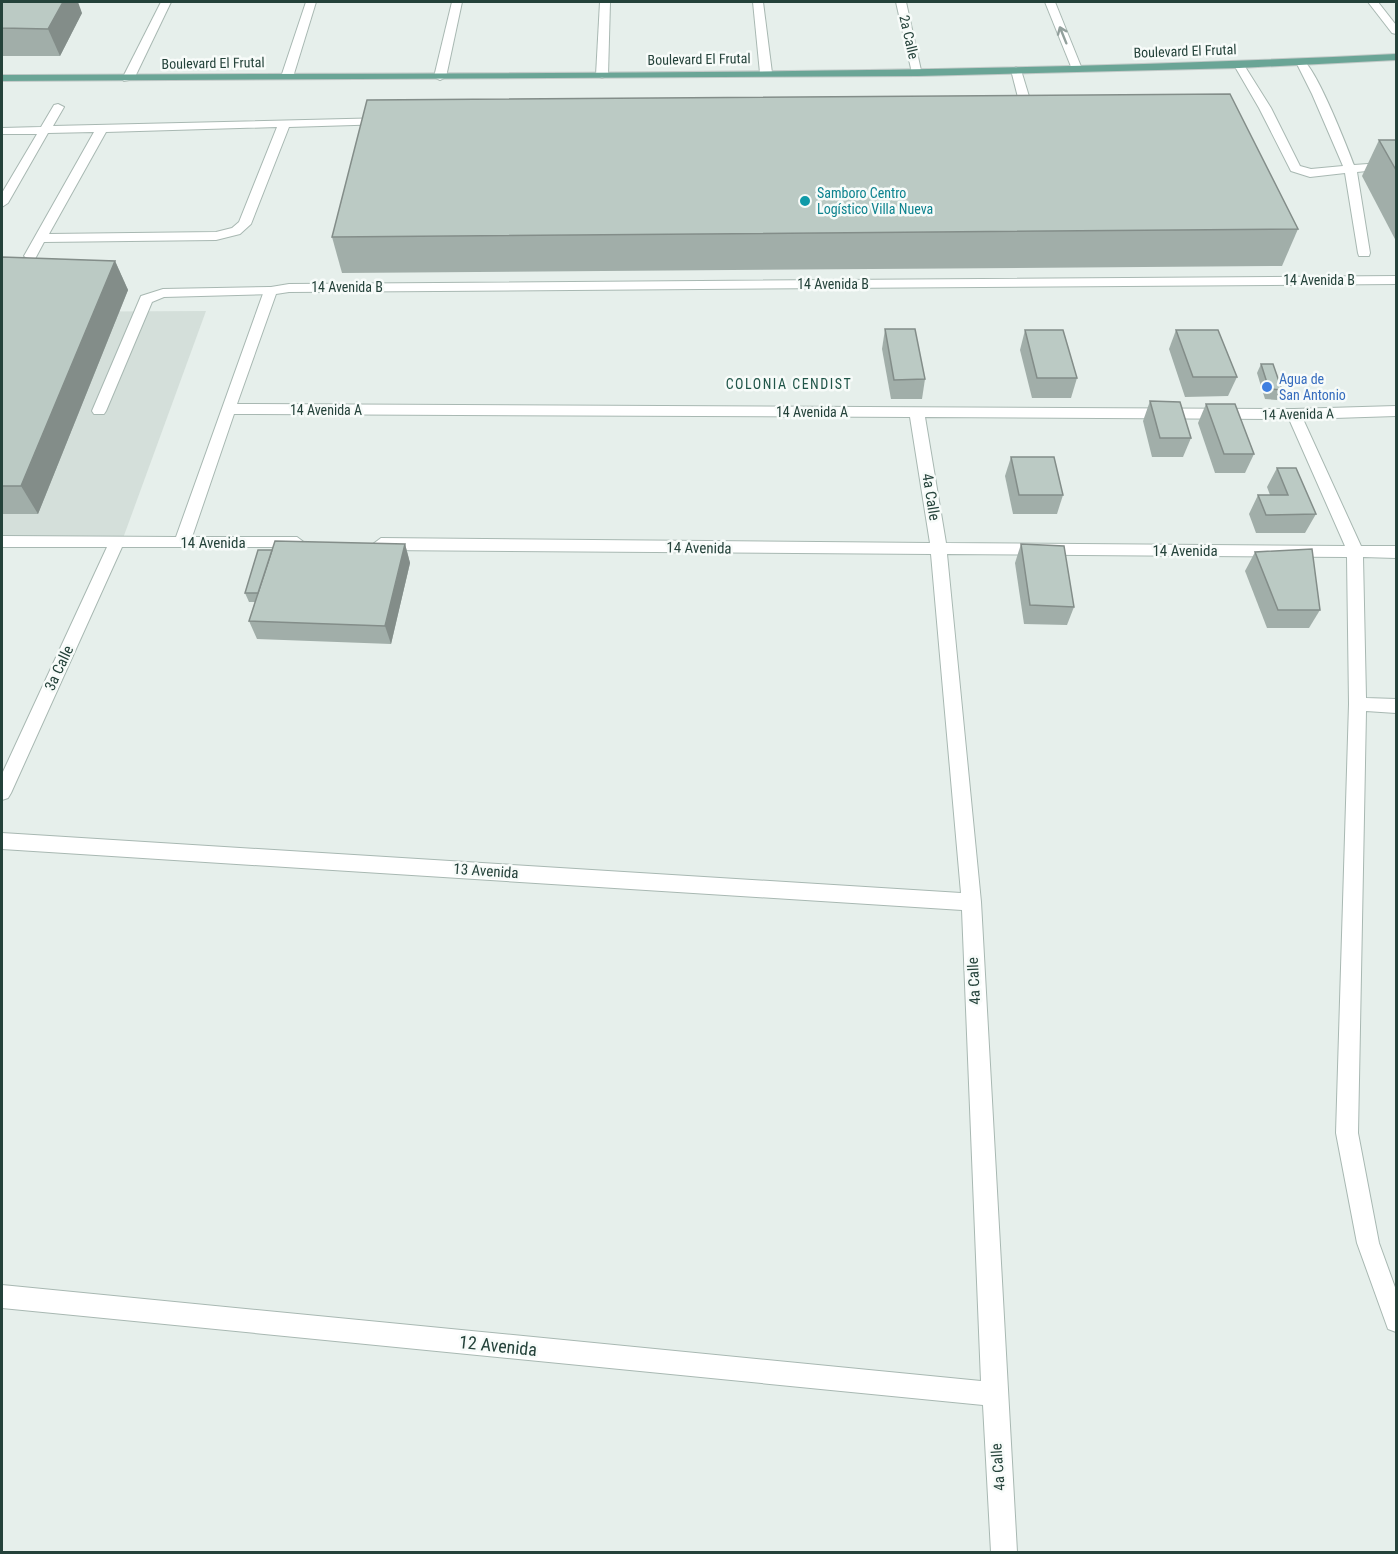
<svg xmlns="http://www.w3.org/2000/svg" width="1398" height="1554" viewBox="0 0 1398 1554" font-family="'Roboto Condensed',sans-serif">
	<style>
		.built { fill: #d4dfda }
		.lines { fill: none; stroke-linecap: round; stroke-linejoin: round }
		.lane-casing { stroke: #a8b8b2; stroke-width: 2 }
		.street-casing { stroke: #a8b8b2; stroke-width: 2 }
		.primary-casing { stroke: #c2cac8; stroke-width: 2 }
		.lane { fill: #fff; fill-rule: evenodd }
		.street { fill: #fff; fill-rule: evenodd }
		.primary { fill: #6aa596; fill-rule: evenodd }
		.wall { fill: #a1aea9 }
		.shaded-wall { fill: #838d89 }
		.building { fill: #bbcac4; stroke: #838d89; stroke-width: 1.5 }
		.oneway { stroke: #92a09c }
		.culture-dot { fill: #0f9aa8; stroke: #f7fbf9; stroke-width: 2 }
		.shop-dot { fill: #3f7fe0; stroke: #f7fbf9; stroke-width: 2 }
		.labels { text-anchor: middle; stroke-width: 5; stroke-linejoin: round; paint-order: stroke }
		.far-street-label { font-size: 14px; fill: #24423a; stroke: #f7fbf9 }
		.far-culture-label { font-size: 14px; fill: #0d838f; stroke: #f7fbf9; text-anchor: start }
		.far-shop-label { font-size: 14px; fill: #366cbe; stroke: #f7fbf9; text-anchor: start }
		.far-neighbourhood-label { font-size: 14px; letter-spacing: 1.5px; fill: #1f5548; stroke: #f7fbf9 }
		.street-label { font-size: 15px; fill: #24423a; stroke: #f7fbf9 }
		.near-street-label { font-size: 18px; fill: #24423a; stroke: #f7fbf9 }
	</style>
	<rect width="100%" height="100%" fill="#e6efeb"/>
	<path class="built" d="M206,311L122,541L2,538V312Z"/>
	<g class="lines">
		<g class="lane-casing">
			<g id="lane">
				<path d="M1301,59C1315,64 1347,147 1354,165L1396,162V168L1357,172L1370,253L1369,256H1359L1358,253L1345,173L1310,177L1291,171L1259,108L1234,65L1239,62L1244,65L1271,108L1300,166L1311,169L1343,166L1312,94L1296,62Z"/>
				<path d="M1016,67L1021,70L1034,113L1032,115L1022,113L1011,70Z"/>
				<path d="M58,104L64,107L53,126L387,118L393,121L387,124L289,127L251,224L240,234L216,240L44,242L35,259L30,260L24,256L94,132L48,133L8,203L2,207V193L37,134H2V128L41,127L54,105ZM277,127L239,222L232,228L216,232L49,234L106,132Z"/>
				<path d="M270,287L277,291L275,294L164,297L152,302L106,411L104,414H94L92,411L141,296L163,289Z"/>
			</g>
		</g>
		<g class="street-casing">
			<g id="street">
				<path d="M161,2H171L134,79L124,81L122,79Z"/>
				<path d="M306,2H316L293,77L283,79L281,77Z"/>
				<path d="M452,2H462L446,77L440,80L434,77Z"/>
				<path d="M600,2H610L608,75L602,78L596,75Z"/>
				<path d="M753,2H763L772,73L766,76L760,73Z"/>
				<path d="M896,2H906L922,75L912,73Z"/>
				<path d="M1045,2H1055L1082,69L1081,71L1072,69Z"/>
				<path d="M1368,2H1378L1396,25V34L1392,33Z"/>
				<path d="M1396,276V284L289,292L276,294L237,404L1294,409L1396,406V416L1303,419L1361,546H1396V558L1363,557L1366,698L1396,699V713L1366,711L1358,1133L1379,1243L1396,1290V1332L1388,1329L1357,1243L1336,1133L1349,704L1347,557L947,554L981,902L1017,1552H991L983,1405L2,1308V1285L981,1381L962,910L2,849V833L961,893L931,554L381,550L373,544L381,538L930,543L910,417L234,414L192,537H297L305,543L303,547H122L11,793L8,798L2,800V774L107,547H2V536L176,537L265,288L289,284ZM925,417L1289,419L1345,546L946,543Z"/>
			</g>
		</g>
		<g class="primary-casing">
			<path id="primary" d="M1396,54V60L1239,68L918,76L2,81V75C467,72 932,77 1396,54Z"/>
		</g>
		<use href="#lane" class="lane"/>
		<use href="#street" class="street"/>
		<use href="#primary" class="primary"/>
	</g>
	<g class="wall">
		<path d="M2,2L82,13L60,56H2Z"/>
		<path d="M1379,140H1396V241L1362,176Z"/>
		<path d="M1298,229L1282,266L342,273L332,237Z"/>
		<path d="M2,257L115,261L128,290L38,514H2Z"/>
		<path d="M885,329L925,379L922,399H891L882,349Z"/>
		<path d="M1025,330L1077,378L1071,398H1032L1020,350Z"/>
		<path d="M1176,330L1237,377L1228,396L1185,397L1169,349Z"/>
		<path d="M1261,364L1282,390L1277,400L1265,399L1257,373Z"/>
		<path d="M1150,401L1191,438L1183,457H1152L1143,421Z"/>
		<path d="M1206,404L1254,454L1245,473H1215L1198,423Z"/>
		<path d="M1011,457L1063,495L1057,514H1013L1005,476Z"/>
		<path d="M1277,468L1316,514L1305,533H1256L1249,514L1258,495H1270L1267,487Z"/>
		<path d="M405,544L410,563L391,644L257,639L249,621L255,602H249L245,593L272,550Z"/>
		<path d="M1021,544L1074,607L1067,625L1024,624L1015,563Z"/>
		<path d="M1255,552L1320,610L1309,628H1267L1245,571Z"/>
	</g>
	<g class="shaded-wall">
		<path d="M63,2H78L82,13L60,56L48,29Z"/>
		<path d="M115,261L128,290L38,514L21,486Z"/>
		<path d="M405,544L410,563L391,644L385,626Z"/>
	</g>
	<g class="building">
		<path d="M2,2H63L48,29L2,28Z"/>
		<path d="M1230,94L1298,229L332,237L367,100Z"/>
		<path d="M1379,140H1396V170Z"/>
		<path d="M2,257L115,261L21,486H2Z"/>
		<path d="M885,329H915L925,379L894,380Z"/>
		<path d="M1025,330H1063L1077,378H1037Z"/>
		<path d="M1176,330H1218L1237,377H1193Z"/>
		<path d="M1261,364H1273L1282,390L1269,389Z"/>
		<path d="M1150,401L1180,402L1191,438H1160Z"/>
		<path d="M1206,404H1235L1254,454H1224Z"/>
		<path d="M1011,457H1054L1063,495H1019Z"/>
		<path d="M1277,468H1296L1316,514L1266,515L1258,495H1288Z"/>
		<path d="M275,541L405,544L385,626L249,621Z"/>
		<path d="M1021,544L1064,546L1074,607L1030,605Z"/>
		<path d="M1312,549L1320,610H1278L1255,552Z"/>
		<path d="M258,550H272L258,593H245Z"/>
	</g>
	<defs><path id="oneway-shaft" d="M-6 0H5M1.5-3L5.5 0L1.5 3" fill="none" stroke-width="1.6" stroke-linecap="round" stroke-linejoin="round" transform="scale(1.5)"/></defs>
	<use class="oneway" href="#oneway-shaft" transform="translate(1063 35) rotate(-112)"/>
	<circle class="culture-dot" cx="805" cy="201" r="6"/>
	<circle class="shop-dot" cx="1267" cy="387" r="6"/>
	<g class="labels">
		<g class="far-street-label">
			<text transform="translate(909 37) rotate(77)" y="5">2a Calle</text>
			<text transform="translate(1185 51) rotate(-2)" y="5">Boulevard El Frutal</text>
			<text transform="translate(699 59) rotate(-1)" y="5">Boulevard El Frutal</text>
			<text transform="translate(213 63) rotate(-1)" y="5">Boulevard El Frutal</text>
			<text x="1319" y="285">14 Avenida B</text>
			<text x="833" y="289">14 Avenida B</text>
			<text x="347" y="292">14 Avenida B</text>
			<text x="326" y="415">14 Avenida A</text>
			<text x="812" y="417">14 Avenida A</text>
			<text transform="translate(1298 414) rotate(-1)" y="5">14 Avenida A</text>
		</g>
		<g class="far-culture-label">
			<text x="817" y="198">Samboro Centro<tspan x="817" dy="16">Logístico Villa Nueva</tspan></text>
		</g>
		<g class="far-shop-label">
			<text x="1279" y="384">Agua de<tspan x="1279" dy="16">San Antonio</tspan></text>
		</g>
		<g class="far-neighbourhood-label">
			<text x="789" y="389">COLONIA CENDIST</text>
		</g>
		<g class="street-label">
			<text transform="translate(931 497) rotate(81)" y="5">4a Calle</text>
			<text x="213" y="548">14 Avenida</text>
			<text transform="translate(699 548) rotate(1)" y="5">14 Avenida</text>
			<text x="1185" y="556">14 Avenida</text>
			<text transform="translate(59 668) rotate(-65)" y="5">3a Calle</text>
			<text transform="translate(486 871) rotate(4)" y="5">13 Avenida</text>
			<text transform="translate(974 981) rotate(-93)" y="5">4a Calle</text>
			<text transform="translate(998 1467) rotate(-94)" y="5">4a Calle</text>
		</g>
		<g class="near-street-label">
			<text transform="translate(498 1346) rotate(6)" y="6">12 Avenida</text>
		</g>
	</g>
	<rect width="1398" height="1554" fill="none" stroke="#24423a" stroke-width="6"/>
</svg>
